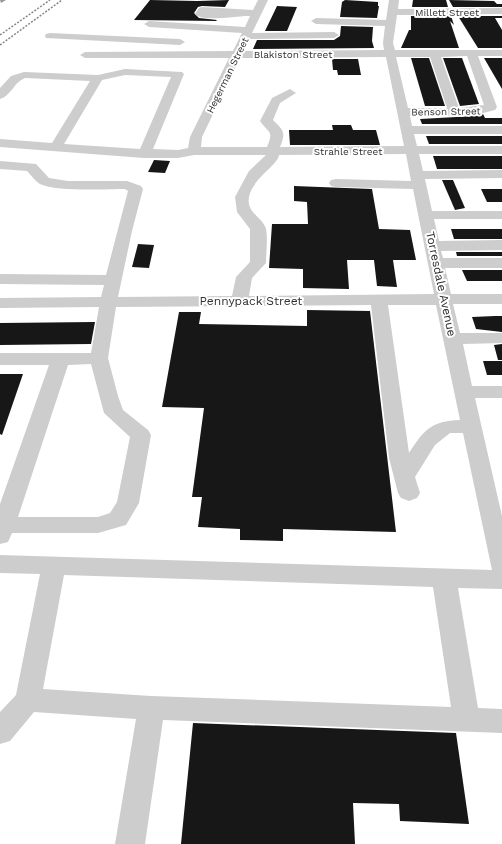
<svg xmlns="http://www.w3.org/2000/svg" width="502" height="844" viewBox="0 0 502 844" font-family="'Work Sans',sans-serif">
	<style>
		.building { fill: #171717 }
		.lines { fill: none; stroke-linecap: round; stroke-linejoin: round }
		.minor { fill: #cdcdcd; fill-rule: evenodd }
		.highway { fill: #979797; fill-rule: evenodd }
		.rail { stroke: #858585; stroke-width: 1.5; stroke-dasharray: 2 1.5; stroke-linecap: butt }
		.labels { text-anchor: middle; stroke-width: 4; stroke-linejoin: round; paint-order: stroke }
		.far-street-label { font-size: 10px; fill: #303030; stroke: #fff }
		.street-label { font-size: 12px; fill: #303030; stroke: #fff }
	</style>
	<rect width="100%" height="100%" fill="#fff"/>
	<g class="building">
		<path d="M150,0L197,1L229,0L225,7L202,6L198,7L194,13L199,18L217,20L216,21L134,20Z"/>
		<path d="M345,0L378,2V6H379L377,18L340,17L342,2Z"/>
		<path d="M413,0H446L448,7H412Z"/>
		<path d="M449,0L494,1L497,4H502V7H453Z"/>
		<path d="M277,6L297,7L287,31H265Z"/>
		<path d="M411,16H451L454,25L450,21L459,48H401L409,30H411Z"/>
		<path d="M458,16H502V18H495L502,30V48H478Z"/>
		<path d="M341,26L373,27L372,41L374,48L253,49L257,40H334L340,36Z"/>
		<path d="M411,58H429L445,106H425Z"/>
		<path d="M443,58H462L479,104L460,106Z"/>
		<path d="M484,58H502V89Z"/>
		<path d="M332,59H358L361,75H338L337,70H333Z"/>
		<path d="M483,114L485,118H502V124H422L420,119L475,116Z"/>
		<path d="M332,125H351L353,130H376L380,145H290L289,130H333Z"/>
		<path d="M426,136H502V144H429Z"/>
		<path d="M433,156H502V169H437Z"/>
		<path d="M154,160L170,161L165,173L148,172Z"/>
		<path d="M442,180H453L465,208L455,210Z"/>
		<path d="M294,186L372,189L379,229L410,230L416,260H393L397,287L377,286L374,260H347L349,289L303,288V269L269,268L272,224H308L307,202L294,201Z"/>
		<path d="M481,189H502V202H487Z"/>
		<path d="M451,229H502V239H454Z"/>
		<path d="M138,244L154,245L149,268L132,267Z"/>
		<path d="M456,252H502V256H457Z"/>
		<path d="M462,270H502V281H467Z"/>
		<path d="M307,310L370,311L396,532L283,529V541L240,540V529L198,527L202,497H192L204,408L162,407L179,312H201L199,324L307,326Z"/>
		<path d="M495,316H502V332L476,329L472,317Z"/>
		<path d="M95,322L91,344L0,345V323Z"/>
		<path d="M502,344V360H498L494,345Z"/>
		<path d="M483,361H502V375H487Z"/>
		<path d="M0,374H23L2,435L0,434Z"/>
		<path d="M193,723L456,733L469,824L400,821L399,804L353,803L355,844H181Z"/>
	</g>
	<g class="lines">
		<g class="minor">
			<path d="M258,0H268L252,33L334,32L339,35L334,38L249,39L243,51L384,50L383,43L385,26L316,24L311,21L316,18L386,20L389,0H399L398,9L502,8V14L397,15L393,43L395,50H502V56H478L497,107L495,110L475,115L410,116L412,126H502V134H414L417,146H502V154H419L423,171L502,170V178L425,179L432,211H502V219H434L439,241L502,240V250L441,251L443,258H502V268H445L451,294H502V304H453L460,333H502V343L463,344L472,386H502V398H475L502,516V589L458,588L478,708L502,709V733L163,720L145,844H115L136,719L34,712L10,741L0,744V712L16,695L40,574L0,573V555L492,570L463,433H450L435,445L415,477L420,493L417,498L409,501L401,498L398,493L389,458L371,305L116,307L108,358L118,396L123,410L148,430L151,435L139,503L126,525L98,533H12L8,542L0,544V504L49,365H0V353H91L99,307L0,308V298L101,297L104,285L0,284V274L106,275L128,191L125,189C106,189 56,192 40,184C36,182 31,175 27,171L0,169V161L36,164L49,178L68,181H127L141,186L143,189L132,231L118,297L232,296L236,277L250,262V229L237,212L235,197L249,171L266,155H194L178,158H144L0,147V139L52,143L90,81L25,78C14,82 11,96 0,99V88L11,76L24,72L98,75L125,69L182,72L184,74L153,149L178,150L188,148L190,137L229,58H85L80,55L85,52L233,51L242,33L149,27L144,24L149,21L245,27L250,16C239,15 203,23 195,14L199,8L202,7L253,10ZM467,56L484,105L459,108L441,57ZM386,57L404,146L280,147C286,132 284,131 273,120L280,103L296,93L290,89L272,98L260,121C269,134 274,130 267,147H201L202,137L240,58ZM396,57H430L447,108H408ZM125,75L171,77L140,149L64,144L102,80ZM406,154L411,181L336,179L331,180L329,183L331,186L336,187L413,189L434,294L249,296L252,278L266,263C266,252 268,239 266,229C263,217 246,213 249,197C252,179 278,165 279,155ZM388,305H436L460,420C431,421 424,430 409,453ZM91,364L104,413L130,437L117,502L110,513L98,517H18L68,365ZM64,575L433,587L451,707L151,696L43,689Z"/>
			<path d="M50,33L180,39L185,42L180,45L46,38L45,36L46,34Z"/>
		</g>
		<path class="highway" d="M0,0H6L1,3Z"/>
		<g class="rail">
			<path d="M0,35L50,0"/>
			<path d="M0,45L62,0"/>
		</g>
	</g>
	<g class="labels">
		<g class="far-street-label">
			<text x="447" y="16">Millett Street</text>
			<text x="293" y="58">Blakiston Street</text>
			<text transform="translate(227 75) rotate(-64)" y="4">Hegerman Street</text>
			<text transform="translate(446 111) rotate(-1)" y="4">Benson Street</text>
			<text x="348" y="155">Strahle Street</text>
		</g>
		<g class="street-label">
			<text transform="translate(441 284) rotate(78)" y="4">Torresdale Avenue</text>
			<text x="251" y="305">Pennypack Street</text>
		</g>
	</g>
</svg>
